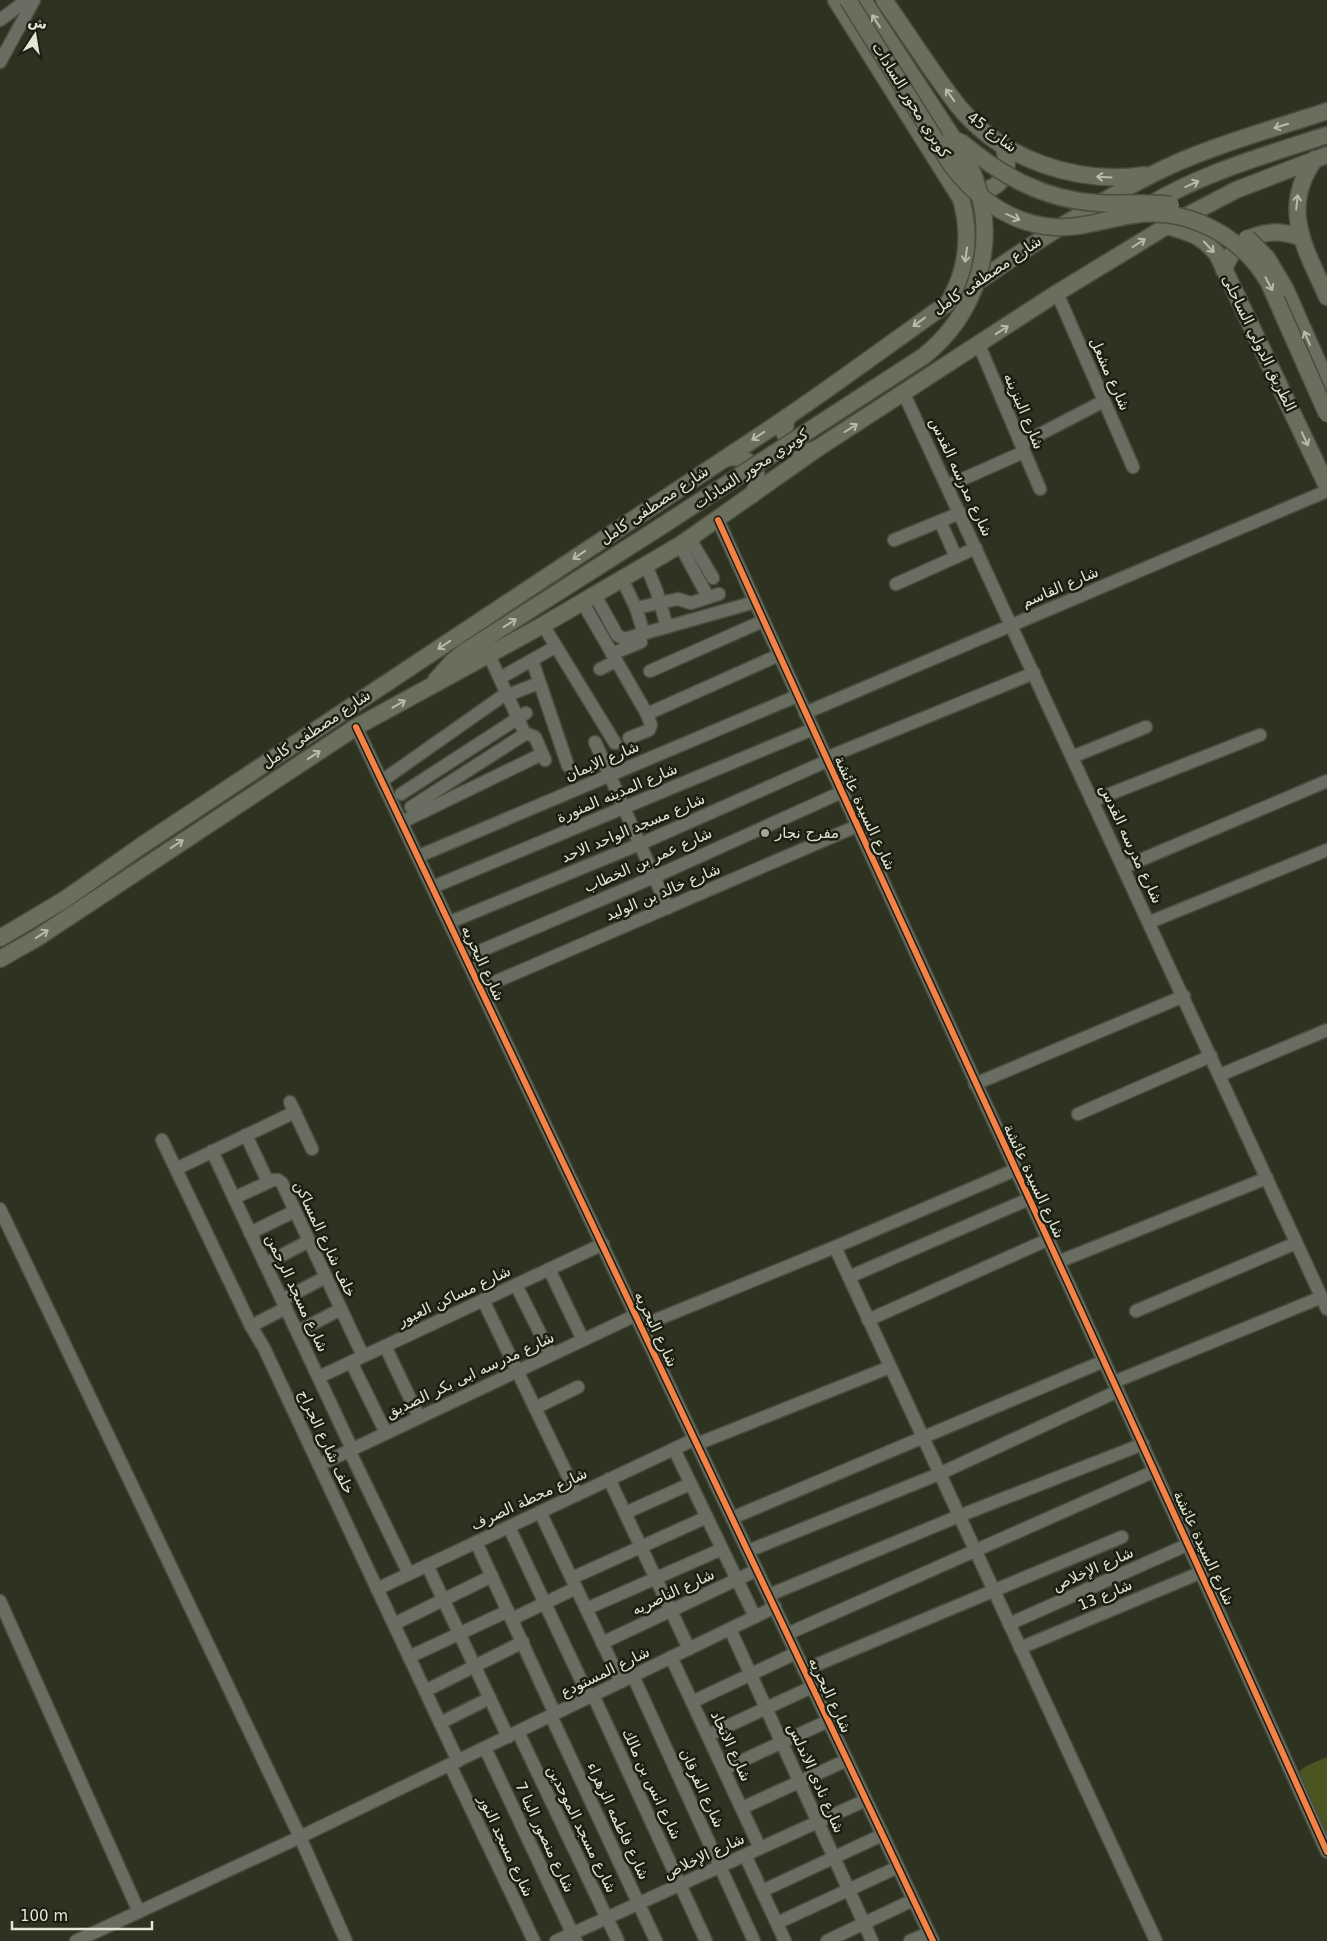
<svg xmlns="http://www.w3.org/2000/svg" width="1327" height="1941" viewBox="0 0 1327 1941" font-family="'DejaVu Sans',Cairo,sans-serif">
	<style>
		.green { fill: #4b5520 }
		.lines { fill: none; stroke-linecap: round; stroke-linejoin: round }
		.minor-casing { stroke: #4a4e3f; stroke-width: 15 }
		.major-casing { stroke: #4a4e3f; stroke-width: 19 }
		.minor { stroke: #6a6d61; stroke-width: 12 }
		.major { stroke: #6a6e5c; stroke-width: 16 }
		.major-bridge-casing { stroke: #4a4e3f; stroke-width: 19; stroke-linecap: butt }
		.major-bridge { stroke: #6a6e5c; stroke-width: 16 }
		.cycleway-casing { stroke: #1b1e11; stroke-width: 9 }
		.cycleway { stroke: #f48246; stroke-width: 6 }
		.oneway { stroke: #b7bcaa }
		.poi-dot { fill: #a2a795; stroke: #1b1e11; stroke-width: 2 }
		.labels { text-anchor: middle; stroke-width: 5; stroke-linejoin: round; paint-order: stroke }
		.street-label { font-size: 15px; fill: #e1e6d4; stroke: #1b1e11 }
		.poi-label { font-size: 15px; fill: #e1e6d4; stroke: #1b1e11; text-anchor: start }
	</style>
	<rect width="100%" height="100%" fill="#2e3221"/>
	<path class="green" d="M1327,1757V1839L1297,1773L1306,1766Z"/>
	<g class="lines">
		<g class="minor-casing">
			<g id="minor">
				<path d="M0,20L27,0"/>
				<path d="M0,62L34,0"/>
				<path d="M1057,293L1133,467"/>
				<path d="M979,345L1040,489"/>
				<path d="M904,394L1327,1309"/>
				<path d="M1021,444L1104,401"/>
				<path d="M947,486L1024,452"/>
				<path d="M718,520C919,965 1128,1406 1327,1852"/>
				<path d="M940,521L956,557"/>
				<path d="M690,539L713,578"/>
				<path d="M894,540L960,513"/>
				<path d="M680,545L708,597"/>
				<path d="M646,565L657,592L667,627"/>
				<path d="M622,579L636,608L644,634"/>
				<path d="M896,584L976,548"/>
				<path d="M595,595L617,635L624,639L755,602"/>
				<path d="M583,603L647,714L779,655"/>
				<path d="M636,608L678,599L691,603L719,594"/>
				<path d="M543,625L615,743"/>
				<path d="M612,654L641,642"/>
				<path d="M532,660L568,766"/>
				<path d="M600,669L616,661"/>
				<path d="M650,671L763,621"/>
				<path d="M500,678L555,647"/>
				<path d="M508,695L539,683"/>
				<path d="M805,713L1327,491"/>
				<path d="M356,727L933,1941"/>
				<path d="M525,733L535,737L545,760"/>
				<path d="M629,738L649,730L651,725L647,714"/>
				<path d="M595,742L668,908"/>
				<path d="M1072,757L1146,727"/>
				<path d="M826,758L1034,673"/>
				<path d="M383,780L507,693"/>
				<path d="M401,794L526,713"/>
				<path d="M1092,801L1260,735"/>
				<path d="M411,807L525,734L489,655"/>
				<path d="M402,822L542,754"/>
				<path d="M419,856L797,696"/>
				<path d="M1124,867L1327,781"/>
				<path d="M433,887L813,729"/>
				<path d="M450,922L640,844L827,761"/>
				<path d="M1150,922L1327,850"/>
				<path d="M466,957L654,877L842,792"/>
				<path d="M481,988L857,826"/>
				<path d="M1220,1075L1327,1030"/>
				<path d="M975,1084L1184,996"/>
				<path d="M290,1102L312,1149"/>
				<path d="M1078,1114L1211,1056"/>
				<path d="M246,1135L268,1182"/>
				<path d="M162,1140L251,1326L264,1348L458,1761"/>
				<path d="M212,1151L352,1449"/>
				<path d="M176,1169L295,1112"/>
				<path d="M234,1198L273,1180H278L282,1183L363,1356"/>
				<path d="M0,1209L300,1837L346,1941"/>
				<path d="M250,1233L295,1211"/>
				<path d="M835,1247L1156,1941"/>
				<path d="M1058,1262L1267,1178"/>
				<path d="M265,1264L309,1241"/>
				<path d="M549,1269L583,1340"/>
				<path d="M849,1277L1029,1199"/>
				<path d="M516,1285L551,1355"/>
				<path d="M282,1300L326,1277"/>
				<path d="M483,1300L577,1495"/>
				<path d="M1136,1311L1296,1243"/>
				<path d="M868,1320L1047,1240"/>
				<path d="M251,1326L286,1308"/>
				<path d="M641,1326L835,1247L1015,1170"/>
				<path d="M297,1332L341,1309"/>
				<path d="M385,1346L419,1417"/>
				<path d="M351,1362L386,1433"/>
				<path d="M319,1377L603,1244"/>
				<path d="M1114,1382L1322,1297"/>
				<path d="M535,1408L578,1387"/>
				<path d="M697,1444L890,1367"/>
				<path d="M674,1449L755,1617"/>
				<path d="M349,1450L409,1574"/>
				<path d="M319,1465L636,1315"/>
				<path d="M609,1479L689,1649"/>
				<path d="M540,1512L621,1682"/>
				<path d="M625,1513L690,1484"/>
				<path d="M732,1518L1104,1361"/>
				<path d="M509,1527L589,1697"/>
				<path d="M476,1542L555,1714"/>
				<path d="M748,1551L939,1474L1118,1391"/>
				<path d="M427,1565L508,1737"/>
				<path d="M572,1578L707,1517"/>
				<path d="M377,1589L695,1439"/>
				<path d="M769,1595L959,1516L1143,1444"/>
				<path d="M0,1601L139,1912"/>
				<path d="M586,1609L722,1549"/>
				<path d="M512,1619L576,1588"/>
				<path d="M394,1624L492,1576"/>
				<path d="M1009,1624L1189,1544"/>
				<path d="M730,1629L872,1941"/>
				<path d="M787,1634L1155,1471"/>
				<path d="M602,1643L757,1570"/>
				<path d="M1020,1648L1202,1572"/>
				<path d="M409,1657L508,1611"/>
				<path d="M671,1657L760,1848"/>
				<path d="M804,1670L1122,1537"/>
				<path d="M633,1676L754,1941"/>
				<path d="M425,1691L523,1642"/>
				<path d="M593,1695L706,1941"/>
				<path d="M692,1702L796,1653"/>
				<path d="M551,1716L656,1941"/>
				<path d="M440,1723L490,1698"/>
				<path d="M518,1732L618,1941"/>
				<path d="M708,1735L812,1687"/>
				<path d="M485,1748L576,1941"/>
				<path d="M450,1765L534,1941"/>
				<path d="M724,1769L828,1721"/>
				<path d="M742,1808L847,1760"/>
				<path d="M745,1855L785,1941"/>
				<path d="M762,1891L882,1835"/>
				<path d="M777,1923L898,1867"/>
				<path d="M76,1941L300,1837L775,1607"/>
				<path d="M556,1941L866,1800"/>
				<path d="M827,1941L913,1900"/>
				<path d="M910,1941L929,1933"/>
			</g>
		</g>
		<g class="major-casing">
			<g id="major">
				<path d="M836,0L961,199C971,234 968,266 951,298"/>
				<path d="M863,0L951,135"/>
				<path d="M884,0C909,35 932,73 959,107C1002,160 1079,185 1145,175"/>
				<path d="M1315,159C1279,209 1306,249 1327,297"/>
				<path d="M964,191C997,195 1016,176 1002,144"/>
				<path d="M1146,207C1201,173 1266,155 1327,135"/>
				<path d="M1167,226C1190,233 1201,235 1217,254L1327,486"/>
				<path d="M1224,270C1235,235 1270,225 1302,238"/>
				<path d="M1285,288L1327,383"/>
				<path d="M787,417L784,432C789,447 803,456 818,448"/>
				<path d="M724,459C748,451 766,473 752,495"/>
				<path d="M436,680L452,662L464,652L654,531"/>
				<path d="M0,938L64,900L141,846C352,706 563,566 774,426C899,342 1014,246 1149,176C1205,147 1267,131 1327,111"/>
				<path d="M0,959L37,938L356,727L543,625L680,545L821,446L1057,293L1167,226L1236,190L1327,155"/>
			</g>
		</g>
		<use href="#minor" class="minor"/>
		<use href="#major" class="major"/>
		<g class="major-bridge-casing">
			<g id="major-bridge">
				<path d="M848,0L952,166C977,198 1011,224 1054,227C1080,229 1106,219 1133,215C1188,207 1240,235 1268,281L1327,414"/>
				<path d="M960,141C1000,175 1044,200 1098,203C1122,205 1147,201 1171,205"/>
				<path d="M1247,238L1267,258L1285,288"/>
				<path d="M654,531L924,356C976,314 998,247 976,182C971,165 960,150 951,135"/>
			</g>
		</g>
		<use href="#major-bridge" class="major-bridge"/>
		<g class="cycleway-casing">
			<g id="cycleway">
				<path d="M718,520C919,965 1128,1406 1327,1852"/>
				<path d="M356,727L933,1941"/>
			</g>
		</g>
		<use href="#cycleway" class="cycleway"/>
	</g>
	<defs><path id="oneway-shaft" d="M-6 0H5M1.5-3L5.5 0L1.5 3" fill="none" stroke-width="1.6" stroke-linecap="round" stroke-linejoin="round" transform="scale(1.25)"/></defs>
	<g class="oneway">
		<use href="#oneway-shaft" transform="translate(876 21) rotate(-123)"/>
		<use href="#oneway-shaft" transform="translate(950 95) rotate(-125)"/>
		<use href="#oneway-shaft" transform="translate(1281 126) rotate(163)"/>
		<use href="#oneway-shaft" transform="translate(1104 177) rotate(-177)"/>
		<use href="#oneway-shaft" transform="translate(1192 184) rotate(-24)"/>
		<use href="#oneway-shaft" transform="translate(1297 202) rotate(-84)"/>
		<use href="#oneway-shaft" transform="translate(1013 217) rotate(24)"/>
		<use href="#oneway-shaft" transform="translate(1139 243) rotate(-32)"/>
		<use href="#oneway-shaft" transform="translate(1209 247) rotate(47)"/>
		<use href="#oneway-shaft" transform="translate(966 255) rotate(98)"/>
		<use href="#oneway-shaft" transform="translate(1269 284) rotate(62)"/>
		<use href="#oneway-shaft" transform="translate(919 322) rotate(144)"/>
		<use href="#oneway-shaft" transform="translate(1002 330) rotate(-33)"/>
		<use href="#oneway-shaft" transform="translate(1307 338) rotate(-114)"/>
		<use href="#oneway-shaft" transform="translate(851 428) rotate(-32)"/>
		<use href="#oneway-shaft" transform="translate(758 436) rotate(146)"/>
		<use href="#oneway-shaft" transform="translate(1305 439) rotate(65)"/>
		<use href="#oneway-shaft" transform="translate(579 555) rotate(146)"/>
		<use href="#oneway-shaft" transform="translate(510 623) rotate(-33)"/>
		<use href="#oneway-shaft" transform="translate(444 645) rotate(146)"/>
		<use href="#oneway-shaft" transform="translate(399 704) rotate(-29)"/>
		<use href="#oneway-shaft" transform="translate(314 755) rotate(-33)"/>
		<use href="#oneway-shaft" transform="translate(177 844) rotate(-33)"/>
		<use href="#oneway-shaft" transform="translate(42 934) rotate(-33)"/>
	</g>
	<circle class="poi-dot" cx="765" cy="833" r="5"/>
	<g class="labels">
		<g class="street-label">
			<text transform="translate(911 100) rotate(58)" y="5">كوبري محور السادات</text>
			<text transform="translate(992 132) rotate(36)" y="5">شارع 45</text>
			<text transform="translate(987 275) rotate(-34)" y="5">شارع مصطفى كامل</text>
			<text transform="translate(1259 343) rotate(64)" y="5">الطريق الدولي الساحلى</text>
			<text transform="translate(1110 374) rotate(66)" y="5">شارع مشعل</text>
			<text transform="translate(1024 411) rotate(67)" y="5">شارع البنزينه</text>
			<text transform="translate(751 469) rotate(-33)" y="5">كوبري محور السادات</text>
			<text transform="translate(961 477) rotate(65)" y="5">شارع مدرسه القدس</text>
			<text transform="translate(654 505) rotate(-34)" y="5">شارع مصطفى كامل</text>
			<text transform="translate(1060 587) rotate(-23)" y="5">شارع القاسم</text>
			<text transform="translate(316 729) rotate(-34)" y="5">شارع مصطفى كامل</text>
			<text transform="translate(602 761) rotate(-23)" y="5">شارع الايمان</text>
			<text transform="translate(617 793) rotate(-23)" y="5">شارع المدينه المنورة</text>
			<text transform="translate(865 813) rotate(65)" y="5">شارع السيدة عائشة</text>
			<text transform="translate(633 828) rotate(-23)" y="5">شارع مسجد الواحد الاحد</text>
			<text transform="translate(1131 844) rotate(65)" y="5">شارع مدرسه القدس</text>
			<text transform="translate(648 860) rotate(-24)" y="5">شارع عمر بن الخطاب</text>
			<text transform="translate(663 892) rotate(-23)" y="5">شارع خالد بن الوليد</text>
			<text transform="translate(483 963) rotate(65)" y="5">شارع البحريه</text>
			<text transform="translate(1034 1181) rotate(65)" y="5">شارع السيدة عائشة</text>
			<text transform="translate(325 1239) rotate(65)" y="5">خلف شارع المساكن</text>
			<text transform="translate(297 1293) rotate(65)" y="5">شارع مسجد الرحمن</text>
			<text transform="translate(454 1296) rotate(-25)" y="5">شارع مساكن العبور</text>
			<text transform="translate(656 1329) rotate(65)" y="5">شارع البحريه</text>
			<text transform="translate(470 1375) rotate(-25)" y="5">شارع مدرسه ابى بكر الصديق</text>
			<text transform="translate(326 1442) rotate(65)" y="5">خلف شارع الجراج</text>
			<text transform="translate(529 1499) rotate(-25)" y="5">شارع محطة الصرف</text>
			<text transform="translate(1204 1548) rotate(65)" y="5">شارع السيدة عائشة</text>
			<text transform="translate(1093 1569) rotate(-24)" y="5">شارع الإخلاص</text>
			<text transform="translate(673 1592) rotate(-25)" y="5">شارع الناصريه</text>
			<text transform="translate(1105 1595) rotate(-23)" y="5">شارع 13</text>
			<text transform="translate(605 1672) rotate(-26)" y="5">شارع المستودع</text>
			<text transform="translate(830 1695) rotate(65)" y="5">شارع البحريه</text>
			<text transform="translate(731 1746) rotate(65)" y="5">شارع الاتحاد</text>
			<text transform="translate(816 1778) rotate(66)" y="5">شارع نادى الاندلس</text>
			<text transform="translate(652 1784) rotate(65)" y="5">شارع انس بن مالك</text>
			<text transform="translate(702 1788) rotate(65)" y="5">شارع الفرقان</text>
			<text transform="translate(618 1821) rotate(65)" y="5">شارع فاطمه الزهراء</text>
			<text transform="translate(582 1829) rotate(64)" y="5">شارع مسجد الموحدين</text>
			<text transform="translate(545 1837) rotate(65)" y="5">شارع منصور البنا 7</text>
			<text transform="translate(506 1846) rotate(65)" y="5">شارع مسجد النور</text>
			<text transform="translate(704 1856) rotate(-25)" y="5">شارع الإخلاص</text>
		</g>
		<g class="poi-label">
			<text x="775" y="838">مفرح نجار</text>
		</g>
	</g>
	<g transform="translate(35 35) rotate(12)" stroke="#1b1e11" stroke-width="4" paint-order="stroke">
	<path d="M0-4L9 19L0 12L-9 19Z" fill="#e1e6d4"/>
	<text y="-8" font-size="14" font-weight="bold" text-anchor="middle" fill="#e1e6d4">ش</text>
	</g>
	<path d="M12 1921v8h140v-8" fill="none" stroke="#e1e6d4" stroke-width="2.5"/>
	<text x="20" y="1921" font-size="15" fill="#e1e6d4" stroke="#1b1e11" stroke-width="4" paint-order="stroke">100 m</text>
</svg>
